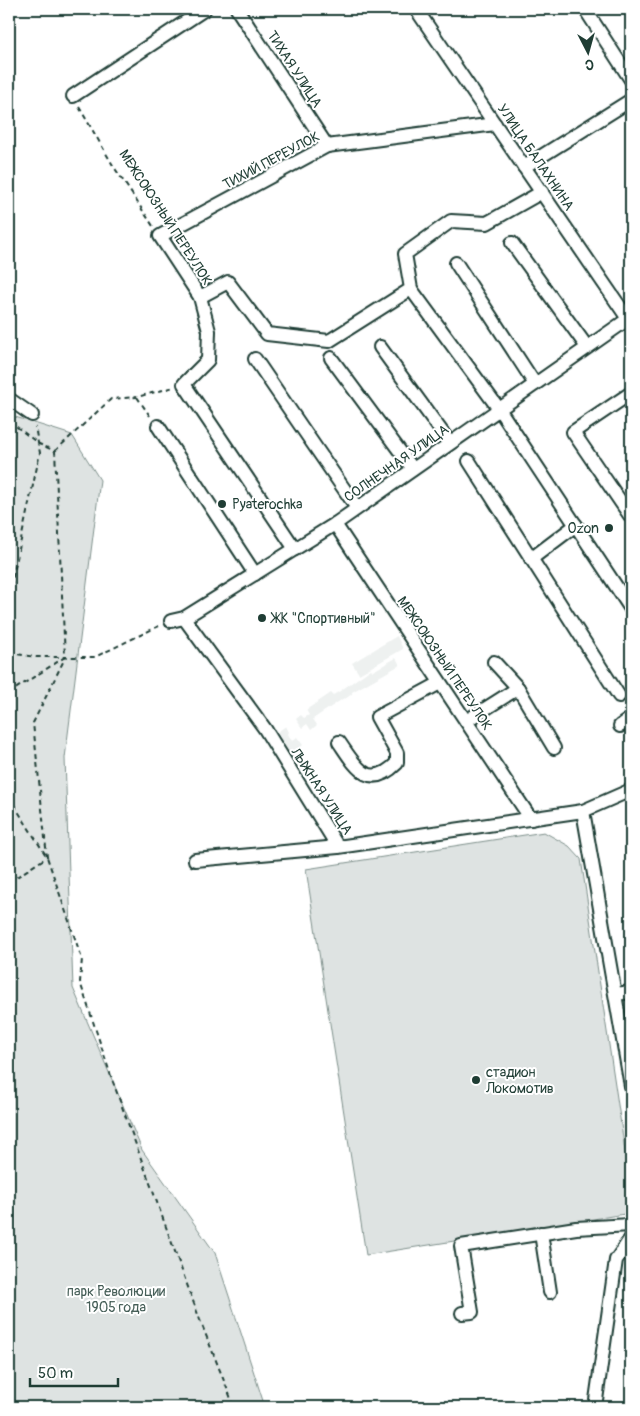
<svg xmlns="http://www.w3.org/2000/svg" width="640" height="1416" viewBox="0 0 640 1416" font-family="Pangolin,sans-serif">
	<style>
		.built { fill: #eef1f0 }
		.green { fill: #dee3e2; stroke: #7e908b }
		.lines { fill: none; stroke-linecap: round; stroke-linejoin: round }
		.minor-casing { stroke: #1f3d34; stroke-width: 16 }
		.path { stroke: #1f3d34; stroke-width: 2; stroke-dasharray: 5 4; stroke-linecap: butt }
		.minor { stroke: #fff; stroke-width: 12 }
		.poi-dot { fill: #1f3d34; stroke: #fff; stroke-width: 2 }
		.labels { text-anchor: middle; stroke-width: 4; stroke-linejoin: round; paint-order: stroke }
		.street-label { font-size: 14px; fill: #1f3d34; stroke: #fff }
		.poi-label { font-size: 14px; fill: #1f3d34; stroke: #fff; text-anchor: start }
		.park-label { font-size: 14px; fill: #455e57; stroke: #fff }
	</style>
	<rect width="100%" height="100%" fill="#fff"/>
	<filter id="ink" filterUnits="userSpaceOnUse"><feTurbulence type="fractalNoise" baseFrequency=".02" numOctaves="2"/><feDisplacementMap in="SourceGraphic" scale="10" xChannelSelector="R" yChannelSelector="G"/><feConvolveMatrix kernelMatrix="1 2 1 2 8 2 1 2 1" color-interpolation-filters="sRGB"/></filter>
	<g filter="url(#ink)">
		<g class="built">
			<path d="M397,636L403,649L359,674L352,663Z"/>
			<path d="M396,658L400,665L352,692V694L345,699L344,698L313,719L317,725L311,730L307,724L302,728L296,719L301,715L304,718L309,715L306,710L331,693L333,695L340,691L371,669L373,671Z"/>
			<path d="M286,726L289,732L288,734L292,741L297,737L303,745L298,749L303,757L294,763L279,739L281,738L277,732Z"/>
		</g>
		<g class="green">
			<path d="M9,415L72,435L100,480L65,758L73,988L142,1150L215,1253L265,1407H9Z"/>
			<path d="M544,832L569,846L581,859L631,1191V1213L366,1255L306,869Z"/>
		</g>
		<g class="lines">
			<g class="minor-casing">
				<g id="minor">
					<path d="M237,9L327,146"/>
					<path d="M416,9L631,323"/>
					<path d="M585,9L631,80"/>
					<path d="M73,96L205,9"/>
					<path d="M495,124L327,146L160,236L200,297L228,282L267,334L329,341L411,289L405,254L451,221L487,223L542,192"/>
					<path d="M524,167L631,100"/>
					<path d="M512,243L587,347"/>
					<path d="M456,263L535,384"/>
					<path d="M411,289L499,409L631,609"/>
					<path d="M200,297L209,331L208,360L184,384L295,549"/>
					<path d="M380,347L450,443"/>
					<path d="M331,358L413,469"/>
					<path d="M255,359L357,508"/>
					<path d="M631,393L573,432L631,517"/>
					<path d="M9,399L32,415"/>
					<path d="M158,426L255,574"/>
					<path d="M469,461L619,696"/>
					<path d="M335,524L531,819"/>
					<path d="M531,559L576,525"/>
					<path d="M184,618L265,729L338,847L583,811L631,790"/>
					<path d="M171,621L184,618L335,524L631,317"/>
					<path d="M494,662L518,688L554,748"/>
					<path d="M466,721L518,688"/>
					<path d="M620,726L631,718"/>
					<path d="M339,742C355,765 368,792 397,763V753L377,717L440,683"/>
					<path d="M583,811L631,1086"/>
					<path d="M195,860L338,847"/>
					<path d="M616,994L631,992"/>
					<path d="M541,1233L550,1292"/>
					<path d="M462,1313L472,1312L461,1246L576,1228L631,1225"/>
					<path d="M595,1407L616,1260L631,1238"/>
				</g>
			</g>
			<g class="path">
				<path d="M79,107L114,167L153,226"/>
				<path d="M150,416L137,397L174,387"/>
				<path d="M9,421L39,444L55,451L65,657L9,693"/>
				<path d="M55,451L111,399L137,397"/>
				<path d="M9,595L40,453L35,427"/>
				<path d="M9,653L36,657H95L159,626"/>
				<path d="M9,797L47,857L82,959L80,982L113,1082L200,1320L230,1396L233,1407"/>
				<path d="M9,882L47,857L33,723L65,658"/>
			</g>
			<use href="#minor" class="minor"/>
		</g>
	</g>
	<g class="poi-dot">
		<circle cx="222" cy="504" r="5"/>
		<circle cx="609" cy="528" r="5"/>
		<circle cx="262" cy="618" r="5"/>
		<circle cx="476" cy="1080" r="5"/>
	</g>
	<g class="labels">
		<g class="street-label">
			<text transform="translate(295 69) rotate(57)" y="5">ТИХАЯ УЛИЦА</text>
			<text transform="translate(536 157) rotate(56)" y="5">УЛИЦА БАЛАХНИНА</text>
			<text transform="translate(271 160) rotate(-28)" y="5">ТИХИЙ ПЕРЕУЛОК</text>
			<text transform="translate(166 217) rotate(57)" y="5">МЕЖСОЮЗНЫЙ ПЕРЕУЛОК</text>
			<text transform="translate(396 463) rotate(-35)" y="5">СОЛНЕЧНАЯ УЛИЦА</text>
			<text transform="translate(445 663) rotate(56)" y="5">МЕЖСОЮЗНЫЙ ПЕРЕУЛОК</text>
			<text transform="translate(322 791) rotate(57)" y="5">ЛЫЖНАЯ УЛИЦА</text>
		</g>
		<g class="poi-label">
			<text x="232" y="509">Pyaterochka</text>
			<text x="599" y="533" text-anchor="end">Ozon</text>
			<text x="272" y="623">ЖК "Спортивный"</text>
			<text x="486" y="1077">стадион<tspan x="486" dy="16">Локомотив</tspan></text>
		</g>
		<g class="park-label">
			<text x="116" y="1296">парк Революции<tspan x="116" dy="16">1905 года</tspan></text>
		</g>
	</g>
	<rect width="640" height="1416" fill="none" stroke="#fff" stroke-width="30"/>
	<rect x="15" y="15" width="610" height="1386" fill="none" stroke="#1f3d34" stroke-width="2" filter="url(#ink)"/>
	<g transform="translate(588 52) rotate(174)" stroke="#ffffff" stroke-width="4" paint-order="stroke">
	<path d="M0-4L9 19L0 12L-9 19Z" fill="#1f3d34"/>
	<text y="-8" font-size="14" font-weight="bold" text-anchor="middle" fill="#1f3d34">С</text>
	</g>
	<path d="M30 1378v8h88v-8" fill="none" stroke="#1f3d34" stroke-width="2.5"/>
	<text x="38" y="1378" font-size="15" fill="#1f3d34" stroke="#ffffff" stroke-width="4" paint-order="stroke">50 m</text>
</svg>
